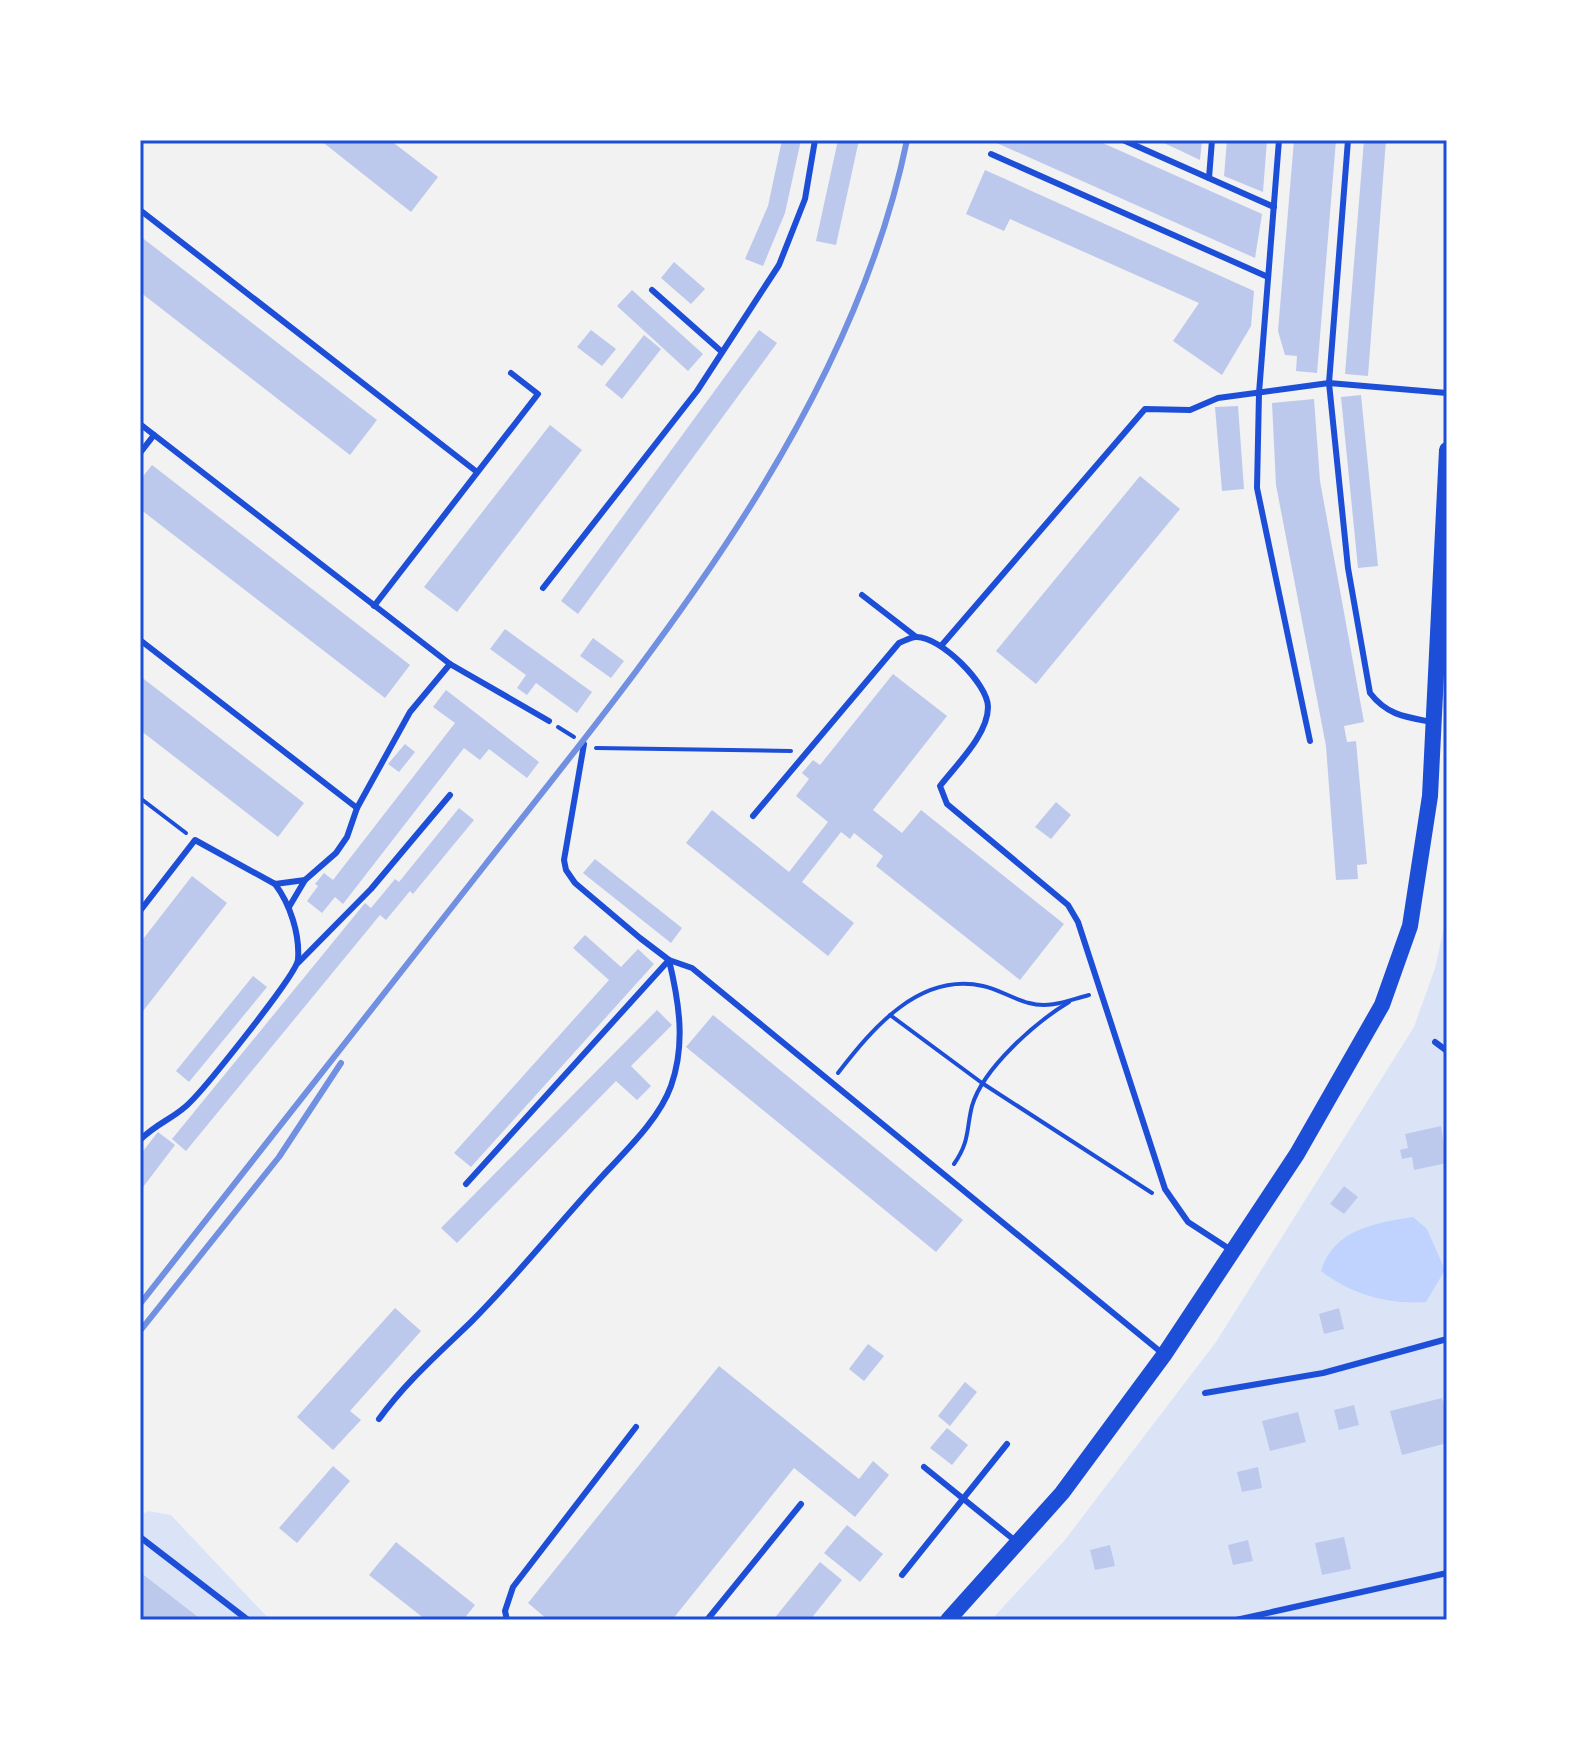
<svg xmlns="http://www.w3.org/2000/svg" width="1587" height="1760" viewBox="0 0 1587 1760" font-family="Mulish,sans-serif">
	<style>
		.green { fill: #dbe4f7 }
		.water { fill: #bfd3fe }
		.building { fill: #bdc9ec }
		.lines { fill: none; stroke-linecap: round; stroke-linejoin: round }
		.path { stroke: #1d4ed8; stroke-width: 4 }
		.service { stroke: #1d4ed8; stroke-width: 6 }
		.secondary { stroke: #1d4ed8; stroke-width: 16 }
		.rail { stroke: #7290e2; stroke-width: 6 }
		.neatline { fill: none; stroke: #1d4ed8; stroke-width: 3 }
	</style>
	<rect width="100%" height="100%" fill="#f2f2f2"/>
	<g class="green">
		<path d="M1447,914V1620H991L1064,1541L1216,1342L1414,1027L1435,968Z"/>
		<path d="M148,1511L171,1515L270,1620H202L140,1572V1516Z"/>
	</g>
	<path class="water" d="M1413,1217L1427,1229L1445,1270L1426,1302C1388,1305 1351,1294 1321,1271C1334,1229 1375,1223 1413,1217Z"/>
	<g class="building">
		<path d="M320,140H390L438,177L411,212Z"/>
		<path d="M782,140H801L785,213L763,266L745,259L768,206Z"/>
		<path d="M838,140H859L836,245L816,241Z"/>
		<path d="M990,140H1096L1262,214L1255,258Z"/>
		<path d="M1157,140H1202L1200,160L1179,150Z"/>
		<path d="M1227,140H1267L1263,192L1224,176Z"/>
		<path d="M1294,140H1336L1317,373L1296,371L1297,356L1285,355L1278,331Z"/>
		<path d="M1364,140H1386L1368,376L1345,374Z"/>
		<path d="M985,170L1254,291L1251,326L1222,375L1173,341L1199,303L1010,219L1004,231L966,214Z"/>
		<path d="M140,236L377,420L350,455L140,292Z"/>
		<path d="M674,262L705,289L691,304L661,278Z"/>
		<path d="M632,290L703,354L688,371L617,306Z"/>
		<path d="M591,330L616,349L602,366L577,347Z"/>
		<path d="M759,330L777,343L578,614L561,601Z"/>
		<path d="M644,335L661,349L622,399L605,385Z"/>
		<path d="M1361,395L1378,566L1358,568L1341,397Z"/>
		<path d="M1314,399L1320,481L1364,722L1344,726L1347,742L1356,741L1367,864L1357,865L1358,879L1336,880L1326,746L1276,485L1272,403Z"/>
		<path d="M1238,406L1244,489L1222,491L1215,407Z"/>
		<path d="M550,425L582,450L457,612L424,587Z"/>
		<path d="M152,465L410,665L385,698L140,509V480Z"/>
		<path d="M1140,476L1180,509L1036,684L996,651Z"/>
		<path d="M505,629L592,692L577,713L536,683L527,695L517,688L526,675L490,649Z"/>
		<path d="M593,638L624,661L611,678L580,656Z"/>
		<path d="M893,674L947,716L873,810L902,833L921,810L1064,924L1020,980L876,866L883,856L854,833L850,839L841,832L802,882L854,923L828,956L686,843L712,810L789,872L828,822L796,796L809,779L802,773L813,760L820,765Z"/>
		<path d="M140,676L304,803L278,837L140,730Z"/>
		<path d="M446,690L539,762L527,778L489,749L480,760L464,748L343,904L335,897L322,913L307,901L318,886L315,884L324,873L333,880L455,723L433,707Z"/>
		<path d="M405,744L415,752L399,772L388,764Z"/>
		<path d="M1056,802L1071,815L1051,839L1035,827Z"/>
		<path d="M459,808L474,820L413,894L410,891L386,920L380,915L186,1151L172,1139L365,903L371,908L395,879L399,882Z"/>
		<path d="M595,859L682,928L671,943L583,873Z"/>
		<path d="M192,876L227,903L140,1015V943Z"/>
		<path d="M585,935L621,967L638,949L654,964L471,1167L454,1153L609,980L573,948Z"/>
		<path d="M253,976L267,987L189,1082L176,1071Z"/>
		<path d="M657,1010L672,1025L631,1066L651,1086L637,1100L616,1081L457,1243L441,1228Z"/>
		<path d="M713,1015L963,1220L936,1252L686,1047Z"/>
		<path d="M1441,1126L1447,1163L1414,1170L1412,1157L1402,1159L1400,1150L1408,1148L1405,1134Z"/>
		<path d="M158,1132L175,1145L140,1191V1155Z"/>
		<path d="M1344,1186L1358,1197L1344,1214L1330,1204Z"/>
		<path d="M395,1308L421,1331L350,1411L361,1420L333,1450L297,1417Z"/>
		<path d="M1339,1308L1344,1329L1324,1334L1319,1314Z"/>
		<path d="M868,1344L884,1356L864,1381L849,1369Z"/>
		<path d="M719,1366L859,1479L873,1461L889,1475L855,1517L794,1468L672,1620H548L528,1603Z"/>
		<path d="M965,1382L977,1392L950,1426L938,1416Z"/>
		<path d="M1442,1398L1447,1416V1443L1402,1455L1390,1411Z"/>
		<path d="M1354,1405L1359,1425L1339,1430L1334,1410Z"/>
		<path d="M1298,1412L1306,1442L1270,1451L1262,1421Z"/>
		<path d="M947,1428L968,1445L952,1465L930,1448Z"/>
		<path d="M333,1466L350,1481L297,1543L279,1528Z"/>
		<path d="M1258,1467L1262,1488L1242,1492L1237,1472Z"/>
		<path d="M847,1525L883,1554L860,1582L824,1553Z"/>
		<path d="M1344,1537L1351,1569L1322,1575L1315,1543Z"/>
		<path d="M1248,1540L1253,1561L1233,1565L1228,1545Z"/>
		<path d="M396,1542L475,1605L463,1620H426L369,1575Z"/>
		<path d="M1110,1545L1115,1566L1095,1570L1090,1550Z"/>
		<path d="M820,1562L842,1580L810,1620H773Z"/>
		<path d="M140,1572L202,1620H140Z"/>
	</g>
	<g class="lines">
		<g class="path">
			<path d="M558,727L574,737"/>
			<path d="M596,748L791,751"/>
			<path d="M140,798L186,833"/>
			<path d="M890,1015L982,1083L1152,1193"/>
			<path d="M838,1073C872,1029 919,972 983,986C998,989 1013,999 1029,1003C1050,1009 1069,1000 1089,995"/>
			<path d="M954,1164C970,1141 966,1130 972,1106C983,1068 1036,1022 1069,1002"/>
		</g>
		<g class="service">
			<path d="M1123,140L1274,207"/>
			<path d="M1279,140L1259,393L1257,488L1310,741"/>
			<path d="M1348,140L1329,383L1348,568L1370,693C1387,715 1405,717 1432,722"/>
			<path d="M991,154L1268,277"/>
			<path d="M1209,178L1212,140"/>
			<path d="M140,210L477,472"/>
			<path d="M652,290L722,352"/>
			<path d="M140,424L450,664L549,721"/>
			<path d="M140,453L154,435"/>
			<path d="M543,588L697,391L779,265L805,199L815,140"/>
			<path d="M862,595L915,636"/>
			<path d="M374,606L538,394L511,373"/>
			<path d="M140,640L357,808"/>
			<path d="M941,646L1145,409L1190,410L1218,398L1329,383L1447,393"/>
			<path d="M584,744L564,860L566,870L575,883L640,938L669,960L692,968L1162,1353"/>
			<path d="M753,816L899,643C904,641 911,637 916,637C940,636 988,684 988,707C988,735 956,765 940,786L947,804L1068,905L1078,922L1165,1189L1188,1222L1231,1250"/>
			<path d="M289,907L305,880"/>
			<path d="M140,911L195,840L275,884L305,880L336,853L347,837L357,808L410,712L450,664"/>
			<path d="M298,963L371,889L450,795"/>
			<path d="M1435,1042L1447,1051"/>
			<path d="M140,1140C156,1124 170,1120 185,1107C201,1094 296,975 298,960C300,934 290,904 275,884"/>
			<path d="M1205,1393L1323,1373L1447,1339"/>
			<path d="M379,1419C406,1382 438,1354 471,1322C515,1278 555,1228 597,1182C622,1154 658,1122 671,1086C686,1044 679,1002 669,960L466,1184"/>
			<path d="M924,1467L1018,1543"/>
			<path d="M140,1537L248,1620"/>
			<path d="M902,1575L1007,1444"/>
			<path d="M507,1620L505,1611L513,1587L636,1427"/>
			<path d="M707,1620L801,1504"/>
			<path d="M1236,1620L1447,1573"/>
		</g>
		<path class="secondary" d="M948,1620L1062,1493L1164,1355L1297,1154L1382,1005L1410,926L1430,796L1447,450"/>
		<g class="rail">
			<path d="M140,1304C255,1158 370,1012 485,865C654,651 851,414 907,140"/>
			<path d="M140,1331L279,1157L341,1063"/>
		</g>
	</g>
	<rect width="1587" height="1760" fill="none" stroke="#ffffff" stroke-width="284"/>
	<rect x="142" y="142" width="1303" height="1476" class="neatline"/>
</svg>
